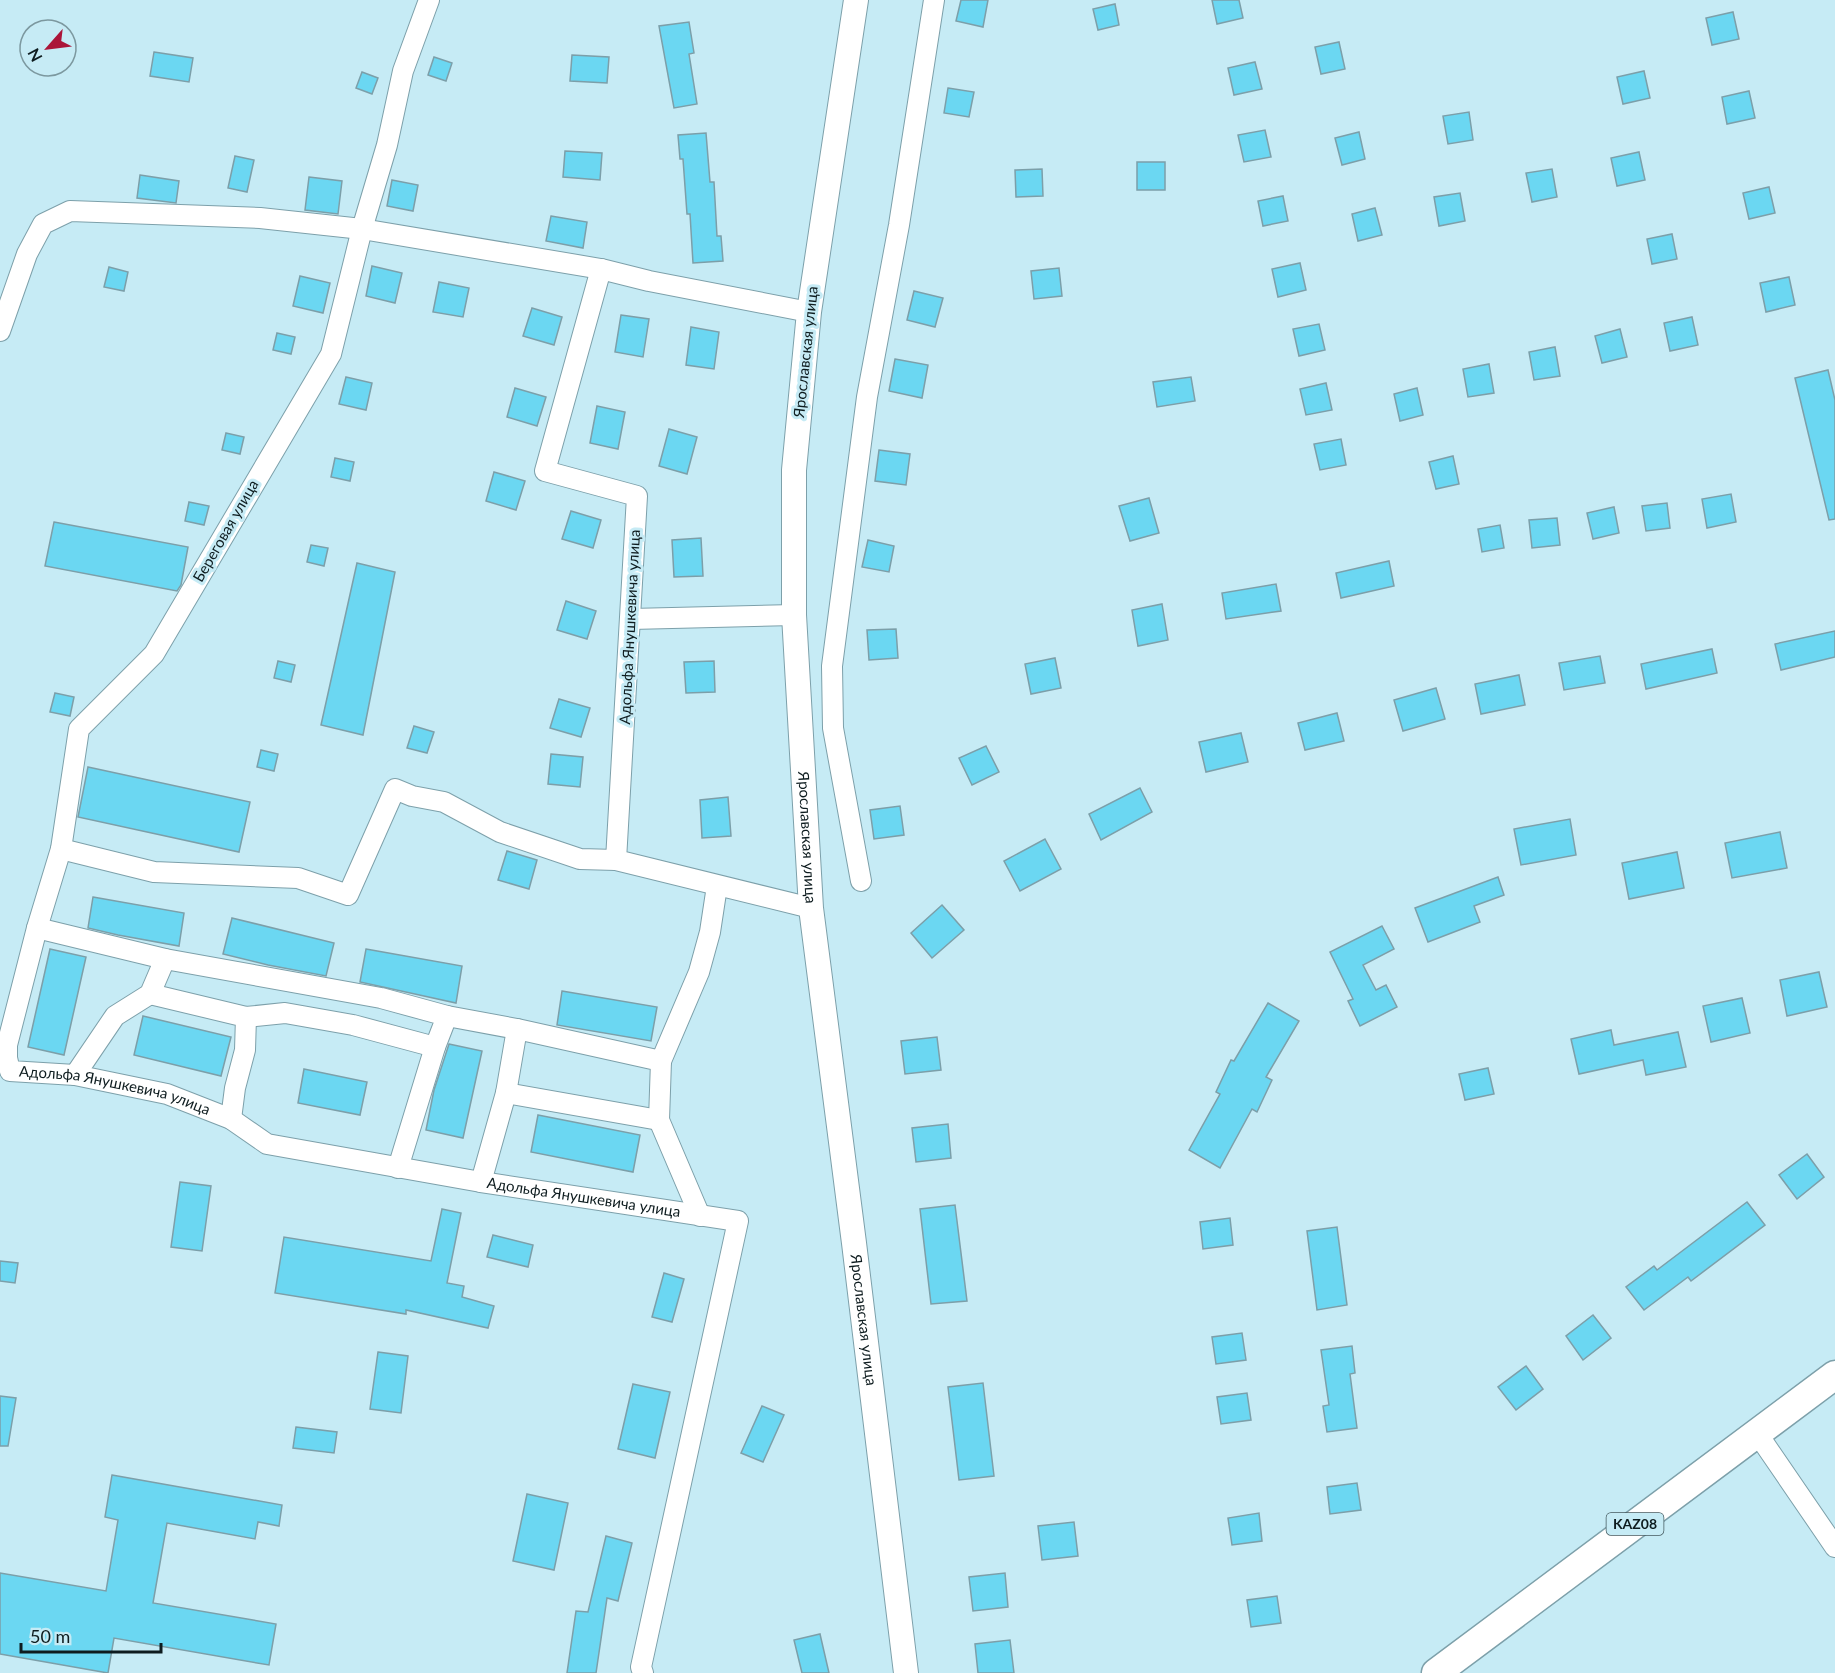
<svg xmlns="http://www.w3.org/2000/svg" width="1835" height="1673" viewBox="0 0 1835 1673" font-family="Lato,sans-serif">
	<style>
		.building { fill: #6bd7f2; stroke: #7c9fa9; stroke-width: 1.5 }
		.lines { fill: none; stroke-linecap: round; stroke-linejoin: round }
		.minor-casing { stroke: #7da0aa; stroke-width: 22 }
		.major-casing { stroke: #7da0aa; stroke-width: 26 }
		.highway-casing { stroke: #7da0aa; stroke-width: 31 }
		.minor { stroke: #fff; stroke-width: 20 }
		.major { stroke: #fff; stroke-width: 24 }
		.highway { stroke: #fff; stroke-width: 28 }
		.labels { text-anchor: middle; stroke-width: 6; stroke-linejoin: round; paint-order: stroke }
		.shield { fill: #c6ebf5; stroke: #455a5f; stroke-width: 1.5 }
		.shield-label { font-size: 14px; font-weight: bold; fill: #0e1c1f }
		.street-label { font-size: 15px; fill: #0e1c1f; stroke: #c6ebf5 }
	</style>
	<rect width="100%" height="100%" fill="#c6ebf5"/>
	<g class="building">
		<path d="M961,0H988L983,27L956,21Z"/>
		<path d="M1212,0H1239L1243,18L1217,24Z"/>
		<path d="M1115,4L1119,25L1098,30L1093,9Z"/>
		<path d="M1733,12L1739,39L1712,45L1706,18Z"/>
		<path d="M689,22L694,53L689,54L697,104L674,108L659,26Z"/>
		<path d="M1339,42L1345,69L1321,74L1315,47Z"/>
		<path d="M154,52L193,58L189,82L150,76Z"/>
		<path d="M572,55L609,57L607,83L570,81Z"/>
		<path d="M434,57L452,63L446,81L428,75Z"/>
		<path d="M1255,62L1262,89L1234,95L1228,68Z"/>
		<path d="M1644,71L1650,98L1623,104L1617,77Z"/>
		<path d="M362,72L378,78L372,94L356,88Z"/>
		<path d="M948,88L974,92L969,117L944,113Z"/>
		<path d="M1749,91L1755,118L1727,124L1722,97Z"/>
		<path d="M1469,112L1473,140L1448,144L1443,116Z"/>
		<path d="M1265,130L1271,157L1244,162L1238,135Z"/>
		<path d="M1359,132L1365,159L1342,165L1335,138Z"/>
		<path d="M706,133L710,182H714L717,236H721L723,261L693,263L690,214H687L683,159H680L678,135Z"/>
		<path d="M565,151L602,153L600,180L563,177Z"/>
		<path d="M1639,152L1645,180L1617,186L1611,158Z"/>
		<path d="M235,156L254,160L247,192L228,188Z"/>
		<rect x="1137" y="162" width="28" height="28"/>
		<path d="M1042,169L1043,196L1016,197L1015,170Z"/>
		<path d="M1552,169L1557,197L1532,202L1526,173Z"/>
		<path d="M140,175L179,181L176,203L137,198Z"/>
		<path d="M309,177L342,181L338,214L305,210Z"/>
		<path d="M392,180L418,185L413,211L387,206Z"/>
		<path d="M1769,187L1775,213L1749,219L1743,193Z"/>
		<path d="M1460,193L1465,221L1439,226L1434,197Z"/>
		<path d="M1283,196L1288,221L1263,226L1258,201Z"/>
		<path d="M1375,208L1382,235L1358,241L1352,214Z"/>
		<path d="M551,216L587,222L583,248L546,241Z"/>
		<path d="M1672,234L1677,259L1652,264L1647,239Z"/>
		<path d="M1300,263L1306,290L1278,297L1272,269Z"/>
		<path d="M372,266L402,273L395,303L366,296Z"/>
		<path d="M109,267L128,272L124,291L104,287Z"/>
		<path d="M1059,268L1062,296L1034,299L1031,271Z"/>
		<path d="M300,276L330,283L323,313L293,306Z"/>
		<path d="M1789,277L1795,305L1766,312L1760,283Z"/>
		<path d="M439,282L469,288L463,317L433,312Z"/>
		<path d="M914,291L943,298L935,327L907,320Z"/>
		<path d="M532,308L562,317L554,345L523,336Z"/>
		<path d="M621,315L649,319L643,357L615,352Z"/>
		<path d="M1692,317L1698,345L1670,351L1664,323Z"/>
		<path d="M1319,324L1325,350L1299,356L1293,329Z"/>
		<path d="M691,327L719,332L714,369L686,365Z"/>
		<path d="M1620,329L1627,357L1602,363L1595,336Z"/>
		<path d="M277,333L295,337L291,354L273,350Z"/>
		<path d="M1555,347L1560,376L1534,380L1529,352Z"/>
		<path d="M895,359L928,365L922,398L889,391Z"/>
		<path d="M1489,364L1494,393L1468,397L1463,369Z"/>
		<path d="M1828,370L1835,400V519L1829,520L1795,378Z"/>
		<path d="M346,377L372,383L366,410L339,404Z"/>
		<path d="M1191,377L1195,401L1157,407L1153,382Z"/>
		<path d="M1326,383L1332,410L1306,415L1300,389Z"/>
		<path d="M515,388L546,397L537,426L507,417Z"/>
		<path d="M1417,388L1423,415L1400,421L1394,394Z"/>
		<path d="M597,406L625,412L618,449L590,443Z"/>
		<path d="M669,429L697,437L687,474L659,466Z"/>
		<path d="M226,433L244,437L240,454L222,450Z"/>
		<path d="M1341,439L1346,465L1320,470L1314,444Z"/>
		<path d="M879,450L910,454L906,485L875,481Z"/>
		<path d="M1453,456L1459,484L1436,489L1429,462Z"/>
		<path d="M335,458L354,462L350,481L331,477Z"/>
		<path d="M494,472L525,481L516,510L486,501Z"/>
		<path d="M1731,494L1736,522L1707,528L1702,499Z"/>
		<path d="M1149,498L1159,533L1130,541L1119,506Z"/>
		<path d="M189,502L209,506L204,525L185,521Z"/>
		<path d="M1667,503L1670,528L1646,531L1642,506Z"/>
		<path d="M1614,507L1619,533L1593,539L1587,513Z"/>
		<path d="M571,511L601,520L593,548L562,539Z"/>
		<path d="M1557,518L1560,545L1532,548L1529,520Z"/>
		<path d="M54,522L188,547L181,585L177,591L45,566Z"/>
		<path d="M1500,525L1504,548L1482,552L1478,529Z"/>
		<path d="M701,538L703,576L674,577L672,540Z"/>
		<path d="M868,540L894,546L889,572L862,567Z"/>
		<path d="M311,545L328,548L324,566L307,562Z"/>
		<path d="M1389,561L1394,586L1341,598L1336,573Z"/>
		<path d="M357,563L395,572L363,735L321,725Z"/>
		<path d="M1276,584L1281,611L1226,619L1222,593Z"/>
		<path d="M566,601L596,611L587,639L557,630Z"/>
		<path d="M1162,604L1168,640L1138,646L1132,610Z"/>
		<path d="M896,629L898,658L869,660L867,630Z"/>
		<path d="M1835,631V657L1781,670L1775,644Z"/>
		<path d="M1712,649L1717,673L1646,689L1641,664Z"/>
		<path d="M1600,656L1605,683L1564,690L1559,663Z"/>
		<path d="M1055,658L1061,688L1031,694L1025,664Z"/>
		<path d="M278,661L295,665L291,682L274,678Z"/>
		<path d="M714,661L715,692L686,693L684,662Z"/>
		<path d="M1519,675L1525,705L1481,714L1475,684Z"/>
		<path d="M1436,688L1445,719L1403,731L1394,700Z"/>
		<path d="M55,693L74,697L70,716L50,712Z"/>
		<path d="M559,699L590,708L581,737L550,728Z"/>
		<path d="M1337,713L1344,741L1305,750L1298,723Z"/>
		<path d="M414,726L434,732L427,753L407,748Z"/>
		<path d="M1241,733L1248,762L1206,772L1199,742Z"/>
		<path d="M986,746L999,772L972,785L959,758Z"/>
		<path d="M261,750L278,754L274,771L257,767Z"/>
		<path d="M551,754L583,757L580,787L548,784Z"/>
		<path d="M88,767L250,802L239,852L78,817Z"/>
		<path d="M1140,788L1152,812L1101,840L1089,814Z"/>
		<path d="M728,797L731,836L702,838L700,800Z"/>
		<path d="M900,806L904,835L874,839L870,810Z"/>
		<path d="M1570,819L1576,855L1521,865L1514,829Z"/>
		<path d="M1780,832L1787,868L1732,878L1725,843Z"/>
		<path d="M1045,839L1061,869L1020,891L1004,861Z"/>
		<path d="M507,851L537,860L529,889L498,880Z"/>
		<path d="M1677,852L1684,888L1629,899L1622,863Z"/>
		<path d="M1498,877L1504,895L1474,906L1480,922L1428,942L1415,908Z"/>
		<path d="M93,897L184,913L179,946L118,935L88,928Z"/>
		<path d="M942,905L964,930L932,958L911,933Z"/>
		<path d="M232,918L334,943L326,976L268,965L223,954Z"/>
		<path d="M1382,926L1394,949L1363,965L1376,990L1386,985L1397,1007L1360,1026L1348,1001L1353,999L1330,952Z"/>
		<path d="M50,949L86,957L64,1055L28,1047Z"/>
		<path d="M366,949L462,966L456,1003L360,982Z"/>
		<path d="M1819,972L1827,1007L1787,1016L1780,980Z"/>
		<path d="M562,991L657,1007L651,1041L557,1025Z"/>
		<path d="M1742,998L1750,1033L1711,1042L1703,1006Z"/>
		<path d="M1268,1003L1299,1021L1266,1077L1272,1080L1257,1112L1252,1109L1220,1168L1189,1150L1220,1094L1216,1092L1231,1060L1234,1061Z"/>
		<path d="M143,1016L231,1037L221,1076L134,1055Z"/>
		<path d="M1611,1030L1614,1045L1678,1032L1686,1067L1646,1075L1643,1060L1579,1074L1571,1039Z"/>
		<path d="M937,1037L941,1070L905,1074L901,1041Z"/>
		<path d="M449,1044L482,1051L463,1138L426,1130L434,1090Z"/>
		<path d="M1488,1068L1494,1094L1465,1100L1459,1074Z"/>
		<path d="M304,1069L367,1082L360,1115L298,1103Z"/>
		<path d="M538,1115L640,1135L633,1172L531,1152Z"/>
		<path d="M948,1124L951,1158L916,1162L912,1128Z"/>
		<path d="M1807,1154L1824,1177L1797,1199L1779,1175Z"/>
		<path d="M180,1182L211,1186L202,1251L171,1247Z"/>
		<path d="M1747,1202L1765,1225L1691,1281L1688,1277L1644,1310L1626,1287L1654,1266L1657,1270Z"/>
		<path d="M955,1205L967,1301L931,1304L920,1209Z"/>
		<path d="M442,1209L461,1213L447,1283L464,1286L462,1297L494,1306L488,1328L406,1310V1314L275,1293L284,1237L431,1261Z"/>
		<path d="M1230,1218L1233,1245L1203,1249L1200,1222Z"/>
		<path d="M1337,1227L1347,1305L1317,1310L1307,1231Z"/>
		<path d="M493,1235L533,1245L528,1267L487,1257Z"/>
		<path d="M0,1261L18,1263L15,1283L0,1281Z"/>
		<path d="M664,1273L684,1279L672,1322L652,1317Z"/>
		<path d="M1593,1315L1611,1338L1583,1360L1566,1336Z"/>
		<path d="M1242,1333L1246,1360L1216,1364L1212,1337Z"/>
		<path d="M1352,1346L1355,1373L1350,1374L1357,1428L1327,1432L1323,1406L1329,1405L1321,1350Z"/>
		<path d="M378,1352L408,1356L401,1413L370,1409Z"/>
		<path d="M1526,1366L1543,1389L1516,1410L1498,1387Z"/>
		<path d="M983,1383L994,1476L959,1480L948,1387Z"/>
		<path d="M633,1384L670,1392L655,1458L618,1449Z"/>
		<path d="M1247,1393L1251,1420L1221,1424L1217,1397Z"/>
		<path d="M0,1396L16,1398L8,1446H0Z"/>
		<path d="M762,1406L784,1415L763,1462L741,1453Z"/>
		<path d="M296,1427L337,1432L334,1453L293,1448Z"/>
		<path d="M112,1475L282,1505L279,1526L258,1522L255,1539L167,1523L153,1603L276,1624L269,1665L114,1638L108,1673L0,1654V1573L106,1591L118,1520L105,1517Z"/>
		<path d="M1357,1483L1361,1510L1330,1514L1327,1487Z"/>
		<path d="M527,1494L568,1503L554,1570L513,1561Z"/>
		<path d="M1259,1513L1262,1541L1232,1545L1228,1518Z"/>
		<path d="M1074,1522L1078,1556L1042,1560L1038,1526Z"/>
		<path d="M606,1536L632,1543L618,1601L607,1598L596,1673H567L576,1611L588,1612Z"/>
		<path d="M1005,1573L1008,1607L973,1611L969,1577Z"/>
		<path d="M1277,1596L1281,1623L1251,1627L1247,1600Z"/>
		<path d="M820,1634L829,1673H802L794,1640Z"/>
		<path d="M1010,1640L1014,1673H978L975,1644Z"/>
	</g>
	<g class="lines">
		<g class="minor-casing">
			<g id="minor">
				<path id="s1" d="M429,0L403,71L387,145L362,229L331,354L154,654L79,729L61,849L37,928L7,1045V1058L10,1071L75,1075L167,1094L231,1119L267,1144L481,1182L738,1221L641,1667L643,1673"/>
				<path d="M601,269L545,471L637,496L616,860L811,908"/>
				<path d="M0,331L27,254L43,224L70,211L260,218L362,229L601,269L649,281L809,312"/>
				<path d="M631,619L794,615"/>
				<path d="M61,849L154,872L298,878L348,895L395,789L412,796L444,802L500,832L580,859L616,860"/>
				<path d="M861,881L833,728L832,666L867,397L899,225L934,0"/>
				<path d="M37,928L165,959"/>
				<path d="M150,994L246,1017L245,1050L235,1088L231,1119"/>
				<path d="M447,1016L517,1029L506,1093L481,1182"/>
				<path d="M246,1017L285,1013L353,1025L435,1047"/>
				<path d="M517,1029L661,1061L659,1120L700,1216"/>
				<path d="M661,1061L699,972L710,932L717,886"/>
				<path d="M75,1075L115,1016L150,994L165,959L381,998L447,1016L435,1047L398,1168"/>
				<path d="M506,1093L659,1120"/>
				<path d="M1757,1433L1835,1547"/>
			</g>
		</g>
		<g class="major-casing">
			<g id="major">
				<path id="s2" d="M856,0L809,312L794,470V615L811,908L854,1243L906,1673"/>
			</g>
		</g>
		<g class="highway-casing">
			<path id="highway" d="M1436,1673L1835,1375"/>
		</g>
		<use href="#minor" class="minor"/>
		<use href="#major" class="major"/>
		<use href="#highway" class="highway"/>
	</g>
	<g class="labels">
		<rect class="shield" x="1606.5" y="1513" width="57" height="22" rx="4.5"/>
		<g class="shield-label">
			<text x="1635" y="1529">KAZ08</text>
		</g>
		<g class="street-label">
			<text transform="translate(806 352) rotate(-84)" y="5">Ярославская улица</text>
			<text transform="translate(226 531) rotate(-60)" y="5">Береговая улица</text>
			<text transform="translate(630 627) rotate(-87)" y="5">Адольфа Янушкевича улица</text>
			<text dy="5" stroke="none"><textPath href="#s2" startOffset="842">Ярославская улица</textPath></text>
			<text dy="5" stroke="none"><textPath href="#s1" startOffset="1280">Адольфа Янушкевича улица</textPath></text>
			<text dy="5" stroke="none"><textPath href="#s1" startOffset="1766">Адольфа Янушкевича улица</textPath></text>
			<text dy="5" stroke="none"><textPath href="#s2" startOffset="1328">Ярославская улица</textPath></text>
		</g>
	</g>
	<g transform="translate(48 48) rotate(242)"><circle r="28" fill="#c6ebf5" stroke="#7c989f" stroke-width="1.5"/>
	<path d="M0-4.5L10 22L0 15L-10 22Z" fill="#ab1539"/>
	<text y="-9" font-size="16" font-weight="bold" text-anchor="middle" fill="#0e1c1f">N</text>
	</g>
	<path d="M21 1643v9h140v-9" fill="none" stroke="#0e1c1f" stroke-width="3"/>
	<text x="30" y="1643" font-size="18" fill="#0e1c1f" stroke="#c6ebf5" stroke-width="4.5" paint-order="stroke">50 m</text>
</svg>
